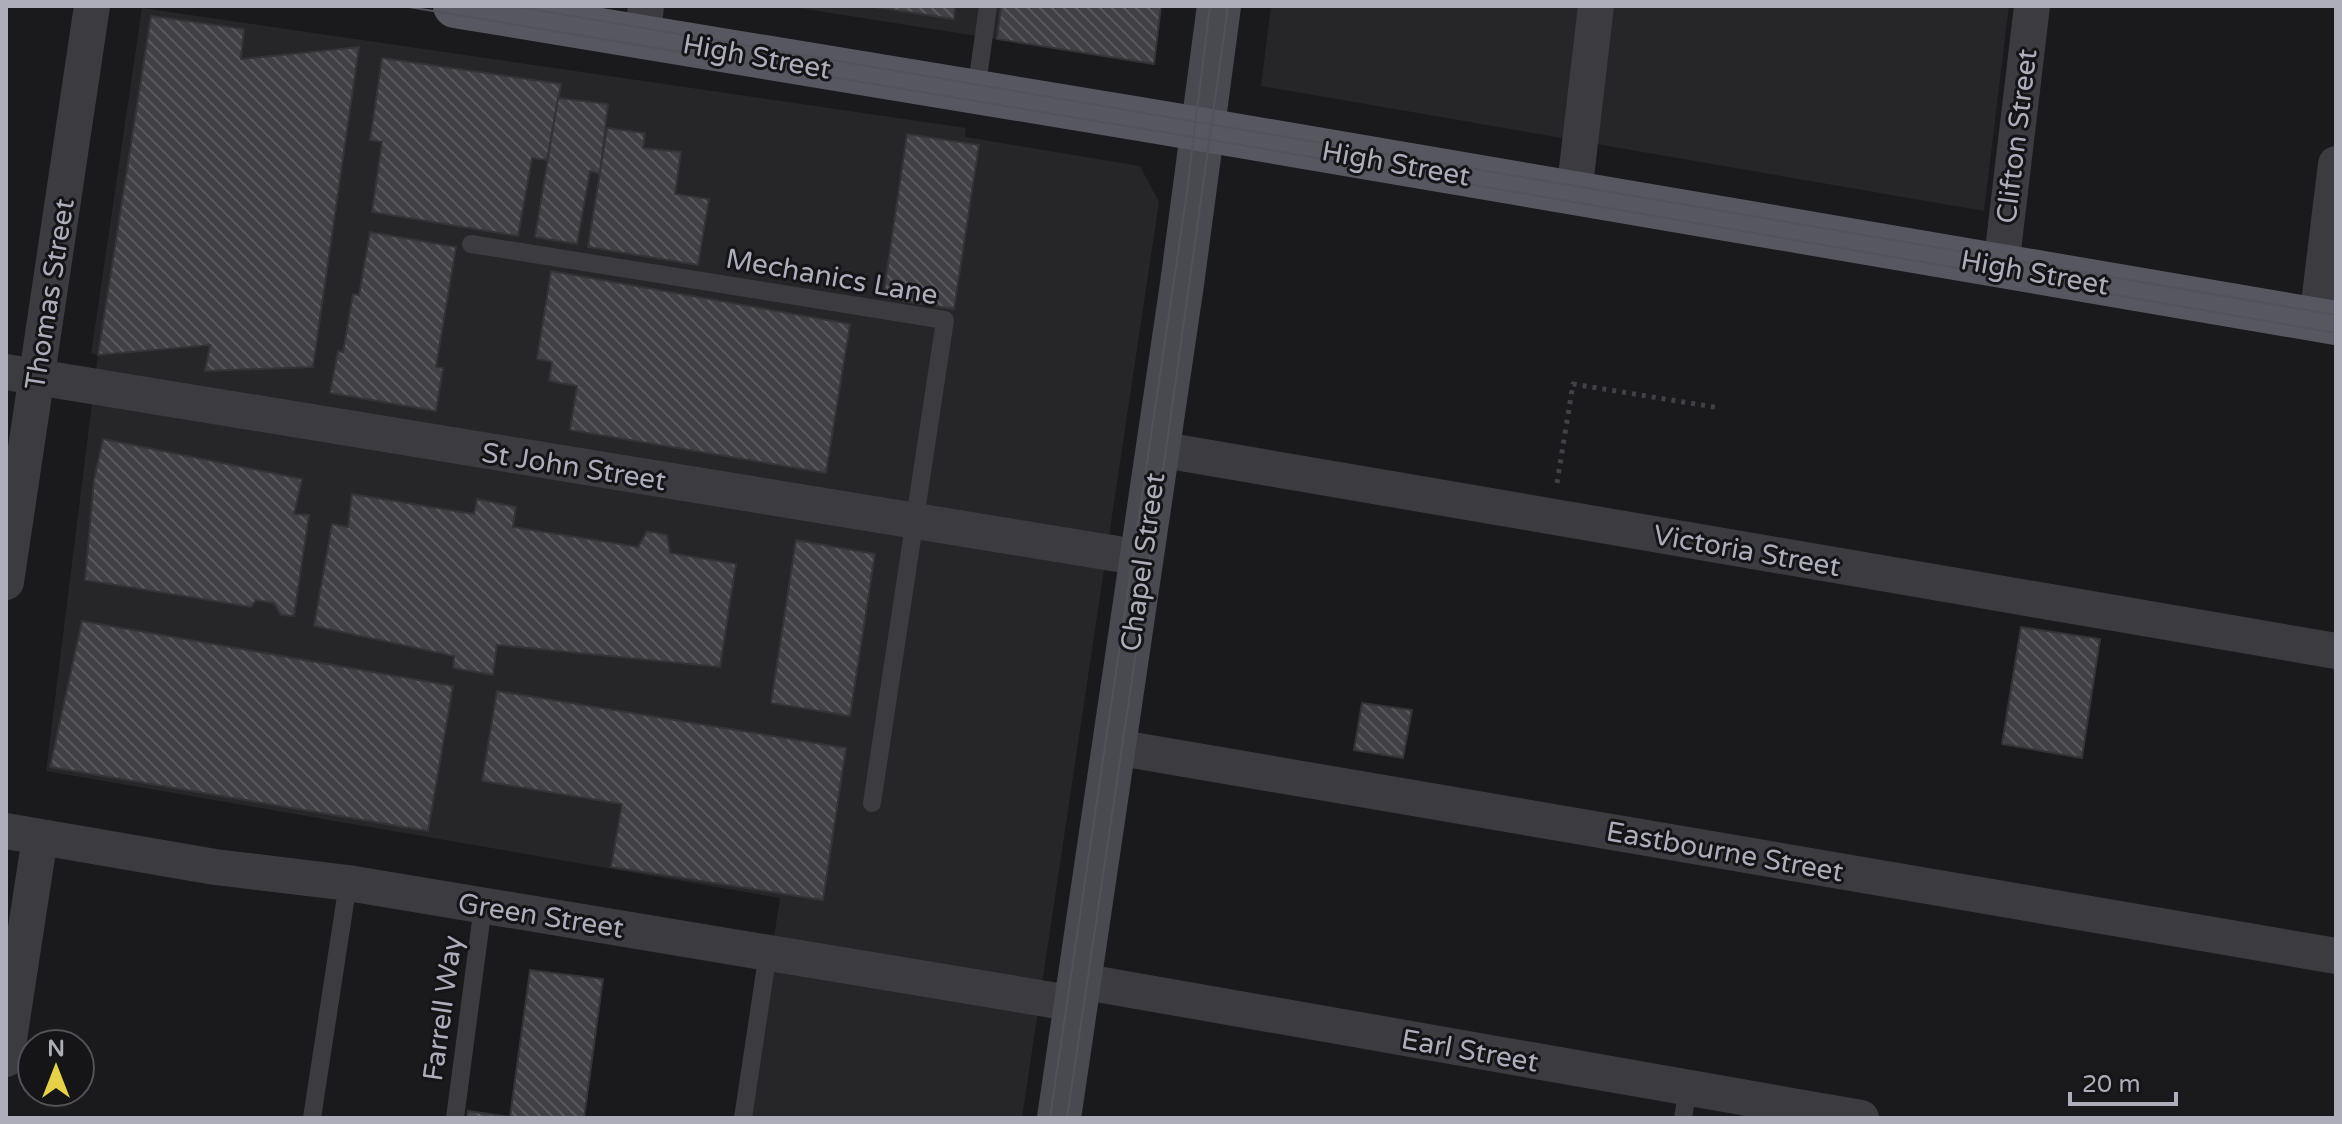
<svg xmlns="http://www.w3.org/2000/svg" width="2342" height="1124" viewBox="0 0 2342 1124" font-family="'Varela Round',sans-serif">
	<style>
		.built { fill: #262528 }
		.building { fill: url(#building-back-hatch); stroke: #343437; stroke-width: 2 }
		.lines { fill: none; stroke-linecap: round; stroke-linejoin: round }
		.path { stroke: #414147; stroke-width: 5; stroke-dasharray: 4 6; stroke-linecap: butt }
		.lane { stroke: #3b3b40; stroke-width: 18 }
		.street { stroke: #3b3b40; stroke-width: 36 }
		.secondary { stroke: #494950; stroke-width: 44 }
		.primary { stroke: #57575f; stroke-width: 44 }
		.tram { stroke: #525259; stroke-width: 2 }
		.labels { text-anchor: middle; stroke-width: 6; stroke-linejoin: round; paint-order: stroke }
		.street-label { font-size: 28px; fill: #adaeba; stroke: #151416 }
	</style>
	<defs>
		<pattern id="building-back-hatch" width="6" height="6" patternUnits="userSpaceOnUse" patternTransform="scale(2)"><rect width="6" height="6" fill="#414145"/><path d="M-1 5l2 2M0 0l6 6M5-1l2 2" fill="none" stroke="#5a5a5e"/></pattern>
	</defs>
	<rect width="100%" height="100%" fill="#1a191b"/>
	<g class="built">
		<path d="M786,6H1161L1154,64Z"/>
		<path d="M1271,6H2009L1984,211L1261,86Z"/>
		<path d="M142,8L966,128L965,137L1140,166L1159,202L1022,1118H746L780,898L46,771L98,355L91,354Z"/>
	</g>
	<g class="building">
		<path d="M868,6H955L954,19Z"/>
		<path d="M1001,6H1161L1154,64L997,39Z"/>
		<path d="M151,16L244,29L241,59L359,47L313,367L205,371L210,345L98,355Z"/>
		<path d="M382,58L561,84L547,160L532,158L518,236L372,212L382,142L370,140Z"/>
		<path d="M558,98L608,104L600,174L590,171L577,244L535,237Z"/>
		<path d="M607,128L645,133L643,148L681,152L675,194L709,199L698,265L588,247Z"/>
		<path d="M907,134L979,145L954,309L883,298Z"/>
		<path d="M370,232L456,247L436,367L443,368L436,411L330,393L338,351L343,352L353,294L359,295Z"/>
		<path d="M551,271L850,324L826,473L570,430L577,386L549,381L552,362L537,359Z"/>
		<path d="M103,439L302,479L294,514L309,515L294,616L281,615L274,603L256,600L251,607L85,580L94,480Z"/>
		<path d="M352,494L474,514L477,499L516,507L513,527L638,547L647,531L667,535L670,553L736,564L720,667L497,645L493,675L453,668L454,656L314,626L332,524L348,527Z"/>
		<path d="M796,540L875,554L850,716L771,703Z"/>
		<path d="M82,621L453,686L428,831L50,767Z"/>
		<path d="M2021,627L2100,639L2082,758L2002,744Z"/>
		<path d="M497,691L846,748L823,900L611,867L622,804L482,781Z"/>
		<path d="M1362,703L1412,710L1403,758L1354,750Z"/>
		<path d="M530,970L603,979L584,1118H467L468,1111L510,1117Z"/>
	</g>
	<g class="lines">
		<path class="path" d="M1557,483L1573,384L1720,408"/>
		<g class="lane">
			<path d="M976,92L988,6"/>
			<path d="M471,244L945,320L872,803"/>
			<path d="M312,1118L348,883"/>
			<path d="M455,1118L483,906"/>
			<path d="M743,1118L768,952"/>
			<path d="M1683,1118L1688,1088"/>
		</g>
		<g class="street">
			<path d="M643,36L646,6"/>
			<path d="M1574,194L1596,6"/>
			<path d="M2001,267L2032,6"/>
			<path d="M2317,320L2336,164"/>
			<path d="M6,372L1142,558"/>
			<path d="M1158,449L2336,651"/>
			<path d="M6,582L92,6"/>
			<path d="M1115,747L2336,956"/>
			<path d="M6,831L215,867L348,883L1076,1004"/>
			<path d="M1080,981L1861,1118"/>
			<path d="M6,1059L40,837"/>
		</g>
		<path class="secondary" d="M1059,1118L1182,284L1219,6"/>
		<path class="primary" d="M455,6L1158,122L2336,323"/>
		<g class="tram">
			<path d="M403,6L1247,146L2336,333"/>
			<path d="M513,6L2336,315"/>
			<path d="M1050,1118L1186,199L1210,6"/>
			<path d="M1067,1118L1166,450L1228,6"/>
		</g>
	</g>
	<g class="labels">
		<g class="street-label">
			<text transform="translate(757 56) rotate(10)" y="10">High Street</text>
			<text transform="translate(2016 136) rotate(-83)" y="10">Clifton Street</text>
			<text transform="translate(1396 163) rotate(10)" y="10">High Street</text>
			<text transform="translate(2035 272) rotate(10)" y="10">High Street</text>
			<text transform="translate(832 276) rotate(10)" y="10">Mechanics Lane</text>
			<text transform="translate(49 294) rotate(-81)" y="10">Thomas Street</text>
			<text transform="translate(574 466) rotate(9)" y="10">St John Street</text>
			<text transform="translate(1747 550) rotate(10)" y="10">Victoria Street</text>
			<text transform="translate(1142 562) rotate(-82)" y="10">Chapel Street</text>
			<text transform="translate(1725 851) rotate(10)" y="10">Eastbourne Street</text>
			<text transform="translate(541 915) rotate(9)" y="10">Green Street</text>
			<text transform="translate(442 1008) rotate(-82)" y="10">Farrell Way</text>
			<text transform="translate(1470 1050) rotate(10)" y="10">Earl Street</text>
		</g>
	</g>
	<rect width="2342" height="1124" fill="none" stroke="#adaeba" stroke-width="16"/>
	<g transform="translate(56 1068)"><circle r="38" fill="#151416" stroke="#525258" stroke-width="2"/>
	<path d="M0-6L14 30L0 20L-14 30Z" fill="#e6d147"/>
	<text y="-12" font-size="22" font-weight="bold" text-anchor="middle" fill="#adaeba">N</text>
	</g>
	<path d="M2070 1092v12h106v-12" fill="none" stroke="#adaeba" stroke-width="4"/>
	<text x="2082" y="1092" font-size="24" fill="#adaeba" stroke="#151416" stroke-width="6" paint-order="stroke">20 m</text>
</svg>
